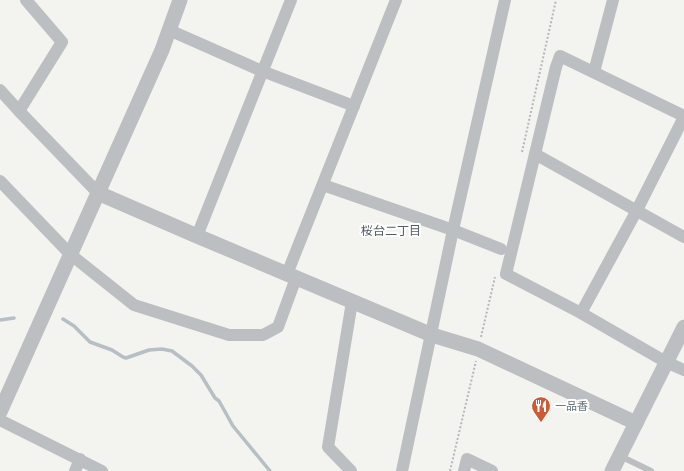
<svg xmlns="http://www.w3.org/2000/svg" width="684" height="471" viewBox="0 0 684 471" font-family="Mulish,'Noto Sans JP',sans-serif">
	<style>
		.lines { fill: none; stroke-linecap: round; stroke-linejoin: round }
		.stream { stroke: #b6bfc4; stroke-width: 3.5 }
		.path { stroke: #b5b8ba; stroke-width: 2; stroke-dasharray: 2 2; stroke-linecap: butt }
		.service { stroke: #bbbfc2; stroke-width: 6 }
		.minor { stroke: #bbbfc2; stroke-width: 12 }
		.tertiary { stroke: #bbbfc2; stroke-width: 15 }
		.labels { text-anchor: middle; stroke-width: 4; stroke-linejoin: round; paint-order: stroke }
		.poi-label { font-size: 11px; fill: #66737e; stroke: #fff; text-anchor: start }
		.neighbourhood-label { font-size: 12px; fill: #535c64; stroke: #fff }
	</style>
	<rect width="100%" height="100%" fill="#f3f3f0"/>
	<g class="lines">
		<g class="stream">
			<path d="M63,319L74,326L90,342L112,350L123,357L126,358L149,350L162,349L172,351L192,366L201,375L215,398L219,401L233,426L270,471"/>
			<path d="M0,320L14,318"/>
		</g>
		<g class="path">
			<path d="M522,152L556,0"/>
			<path d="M481,337L495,277"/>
			<path d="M450,471L476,361"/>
		</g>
		<path class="service" d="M620,456L651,471"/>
		<g class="minor">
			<path d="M169,30L262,71L354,106"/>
			<path d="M594,72L613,0"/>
			<path d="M0,90L19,111L98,193"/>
			<path d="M19,111L62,42L26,0"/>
			<path d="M684,116L560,56L556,67L506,274L581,313L666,362L684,370"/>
			<path d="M535,154L684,237"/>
			<path d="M0,181L70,254L134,305L229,335H263L278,327L296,278"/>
			<path d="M323,185L453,230L501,249"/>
			<path d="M197,236L291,0"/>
			<path d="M287,274L396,0"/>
			<path d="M581,313L637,210L684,117"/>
			<path d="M0,420L102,471"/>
			<path d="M75,471L80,459"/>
			<path d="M351,471L328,447L352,302"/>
			<path d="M402,471L453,230L505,0"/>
			<path d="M464,471L467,459L492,471"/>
		</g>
		<g class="tertiary">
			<path d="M98,193L197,236L432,335L478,349L636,423"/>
			<path d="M0,412L162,50L180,0"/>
			<path d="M612,471L684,327"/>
		</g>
	</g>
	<defs>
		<g id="restaurant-pin" transform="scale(1)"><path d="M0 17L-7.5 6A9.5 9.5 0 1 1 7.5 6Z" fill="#ce5936" stroke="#fff"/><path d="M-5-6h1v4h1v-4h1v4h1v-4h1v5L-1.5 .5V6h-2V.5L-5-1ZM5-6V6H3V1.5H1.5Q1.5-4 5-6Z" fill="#fff"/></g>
	</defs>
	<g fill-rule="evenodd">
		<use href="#restaurant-pin" x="541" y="406"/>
	</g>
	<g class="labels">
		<g class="poi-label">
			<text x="555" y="410">一品香</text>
		</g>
		<g class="neighbourhood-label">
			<text x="391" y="235">桜台二丁目</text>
		</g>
	</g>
</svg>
